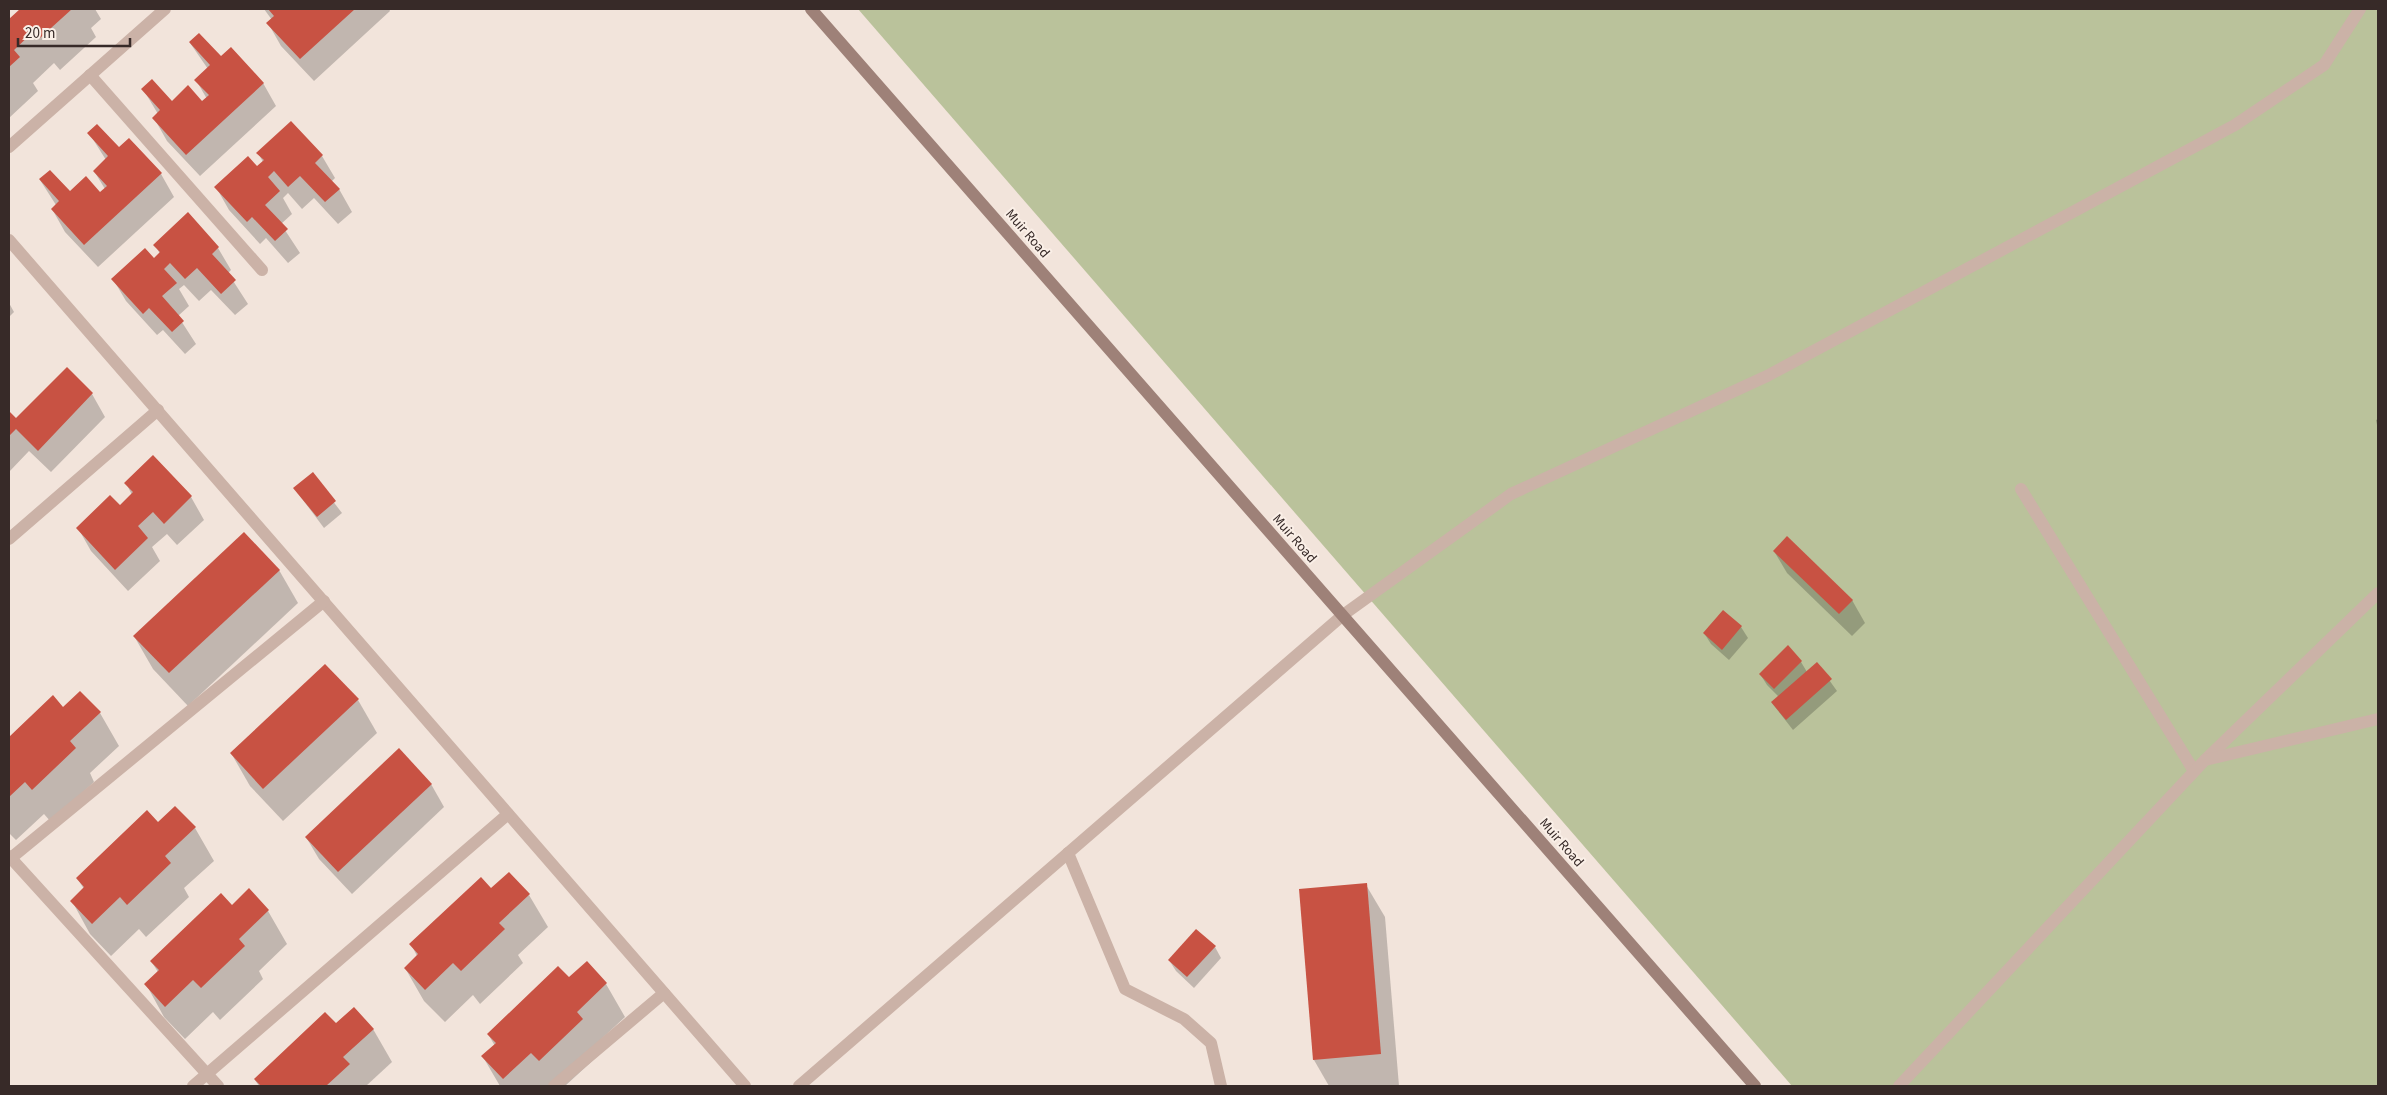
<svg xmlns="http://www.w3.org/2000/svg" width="2387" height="1095" viewBox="0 0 2387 1095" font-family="'Source Sans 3',sans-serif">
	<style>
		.green { fill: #bac29b }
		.shadow { fill: #0003 }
		.building { fill: #c85243 }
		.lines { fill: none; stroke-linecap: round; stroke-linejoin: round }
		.minor { stroke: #cbb2a7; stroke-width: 12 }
		.tertiary { stroke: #cbb2a7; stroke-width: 12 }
		.secondary { stroke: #9e8178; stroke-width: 12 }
		.labels { text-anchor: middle; stroke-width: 4; stroke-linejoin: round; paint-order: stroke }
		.street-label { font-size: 14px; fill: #372a28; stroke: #faefe7 }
	</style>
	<rect width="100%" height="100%" fill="#f2e4db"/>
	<path class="green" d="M858,9H2378V1086H1792Z"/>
	<g class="shadow">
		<path d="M19,9H95L101,19L91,28L96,37L60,70L54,63L33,83L38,91L9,118V20L20,10Z"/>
		<path d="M264,9H389L390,11L314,81L281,46L268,23L272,20Z"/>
		<path d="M190,43L221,58L263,83L276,106L200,176L167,141L154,118L158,114L143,89L172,102L202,103L207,99L196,80L208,69Z"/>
		<path d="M89,133L119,149L129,139L161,174L174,197L98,267L65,232L52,209L56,205L40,180L70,193L100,194L105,189L94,171L106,160Z"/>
		<path d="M258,153L322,156L335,178L331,182L339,189L352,212L338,224L314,198L302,209L288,193L283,198L292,214L281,224L300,253L288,263L266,238L260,244L229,210L216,187L257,168L263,162Z"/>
		<path d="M155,245L218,248L231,270L228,273L248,304L235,315L211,290L199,301L184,285L179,289L189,306L178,316L196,344L185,354L163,330L157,335L126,301L113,279L154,260L160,254Z"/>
		<path d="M9,303L14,312L9,317Z"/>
		<path d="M67,369L92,394L105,417L51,472L29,451L9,472V413L16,420Z"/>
		<path d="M2378,419V430L2376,420Z"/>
		<path d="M153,457L191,497L204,520L177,545L167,534L152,547L160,561L128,591L91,551L78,528L120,507L132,495L126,483Z"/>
		<path d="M312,474L342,513L324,528L294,488Z"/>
		<path d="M1774,551L1852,600L1865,623L1852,636L1787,573Z"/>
		<path d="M279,570L298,603L188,706L153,669L134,636Z"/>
		<path d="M1723,612L1741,627L1748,638L1729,660L1711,644L1704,633Z"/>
		<path d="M1788,647L1801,662L1807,672L1817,663L1837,691L1793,730L1772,703L1779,697L1767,685L1760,674Z"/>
		<path d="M325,665L358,700L377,733L283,821L250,786L231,753Z"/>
		<path d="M52,697L63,709L100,713L119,746L90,773L94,782L51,822L44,814L16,840L9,833V738Z"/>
		<path d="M431,784L444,807L352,894L319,859L306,837Z"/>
		<path d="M175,807L195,828L214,861L184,888L189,897L146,937L139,929L111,956L90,934L72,901L84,889L77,878L158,824Z"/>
		<path d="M1366,885L1385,917L1399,1086H1329L1314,1060L1300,890Z"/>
		<path d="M249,890L268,911L287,944L259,971L263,979L220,1020L213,1012L185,1039L164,1017L146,984L158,972L151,961L232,906Z"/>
		<path d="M529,895L548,927L518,955L523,963L480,1004L473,995L445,1022L424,1001L405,968L417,956L411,944Z"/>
		<path d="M1215,947L1221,958L1194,988L1176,971L1169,960Z"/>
		<path d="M587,963L606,984L625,1017L596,1044L601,1053L565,1086H500L483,1057L495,1046L488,1034L569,979Z"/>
		<path d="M336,1025L373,1029L392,1062L366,1086H259L255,1080Z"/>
	</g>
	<g class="building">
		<path d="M20,9H72L40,38L34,31L14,50L20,57L9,67V19Z"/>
		<path d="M268,9H355L300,59L266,23L274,16Z"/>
		<path d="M199,33L221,56L231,47L264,83L186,155L152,118L160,110L141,89L152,79L172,101L188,85L202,101L209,95L194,80L210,65L189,42Z"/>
		<path d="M291,121L323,155L315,163L340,189L325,202L300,176L288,187L274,171L268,177L280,191L265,205L288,229L275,241L252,217L247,222L214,187L248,156L257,166L264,160L256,153Z"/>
		<path d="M97,124L119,147L129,138L162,173L84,245L51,209L59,201L39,179L50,170L70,191L86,176L100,192L107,186L93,171L108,156L87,133Z"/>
		<path d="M188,212L219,247L212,254L236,280L221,294L197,268L185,279L170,263L164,269L177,283L162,296L184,321L172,332L149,308L143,314L111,279L145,248L154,258L160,252L153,245Z"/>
		<path d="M67,367L93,393L38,451L16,429L9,436V411L16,418Z"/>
		<path d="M153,455L192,496L164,524L153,512L138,526L148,538L115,570L76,528L110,495L120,505L133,492L124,483Z"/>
		<path d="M313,472L336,501L317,517L293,488Z"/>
		<path d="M244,532L280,570L169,673L133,636Z"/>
		<path d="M1787,536L1853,600L1839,614L1773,551Z"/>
		<path d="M1723,610L1742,626L1722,650L1703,633Z"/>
		<path d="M1788,645L1802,661L1774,689L1759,674Z"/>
		<path d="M1817,662L1832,679L1786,720L1771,702Z"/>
		<path d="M325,664L359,699L263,789L230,753Z"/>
		<path d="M80,691L101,712L70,741L76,748L32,790L25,782L9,797V737L53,695L63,707Z"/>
		<path d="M399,748L432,784L338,872L305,837Z"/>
		<path d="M175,806L196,827L165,856L171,863L127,905L120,897L92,924L70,901L84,887L76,878L147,810L158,822Z"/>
		<path d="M509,872L530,894L499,923L505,929L461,971L453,963L425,990L404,968L418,954L409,944L481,877L491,888Z"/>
		<path d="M1367,883L1381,1054L1313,1060L1299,889Z"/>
		<path d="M249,888L269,910L239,939L245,946L201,988L193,980L165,1007L144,984L159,970L150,961L221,893L232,905Z"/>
		<path d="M1196,929L1216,946L1187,977L1168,960Z"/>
		<path d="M587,961L607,983L577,1012L583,1019L539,1061L531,1053L503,1079L481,1056L496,1043L487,1034L558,966L569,977Z"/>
		<path d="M354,1007L374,1029L343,1057L350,1064L326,1086H261L254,1079L325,1012L336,1023Z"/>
	</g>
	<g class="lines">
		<g class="minor">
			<path d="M90,75L262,270"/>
			<path d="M9,147L165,9"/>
			<path d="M9,240L745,1086"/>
			<path d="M2021,489L2194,771"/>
			<path d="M9,539L158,410"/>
			<path d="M1343,615L1511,494L1767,376L2235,125L2324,65L2360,9"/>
			<path d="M2205,760L2378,593"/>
			<path d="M1068,853L1125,989L1184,1019L1211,1043L1221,1086"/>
			<path d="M9,856L218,1086"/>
			<path d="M11,858L324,601"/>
			<path d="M193,1086L508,814"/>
			<path d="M554,1086L664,993"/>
			<path d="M1899,1086L2205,760L2378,719"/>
		</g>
		<path class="tertiary" d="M799,1086L1343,615"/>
		<path class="secondary" d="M811,9L1755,1086"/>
	</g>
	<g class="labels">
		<g class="street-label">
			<text transform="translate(1028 233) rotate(49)" y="5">Muir Road</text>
			<text transform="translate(1295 538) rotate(49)" y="5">Muir Road</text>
			<text transform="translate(1562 842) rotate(49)" y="5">Muir Road</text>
		</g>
	</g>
	<rect width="2387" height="1095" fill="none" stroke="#372a28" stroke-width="20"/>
	<path d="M18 38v8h112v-8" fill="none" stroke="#372a28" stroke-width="2.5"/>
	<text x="25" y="38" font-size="15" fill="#372a28" stroke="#faefe7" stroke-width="4" paint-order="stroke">20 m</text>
</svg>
